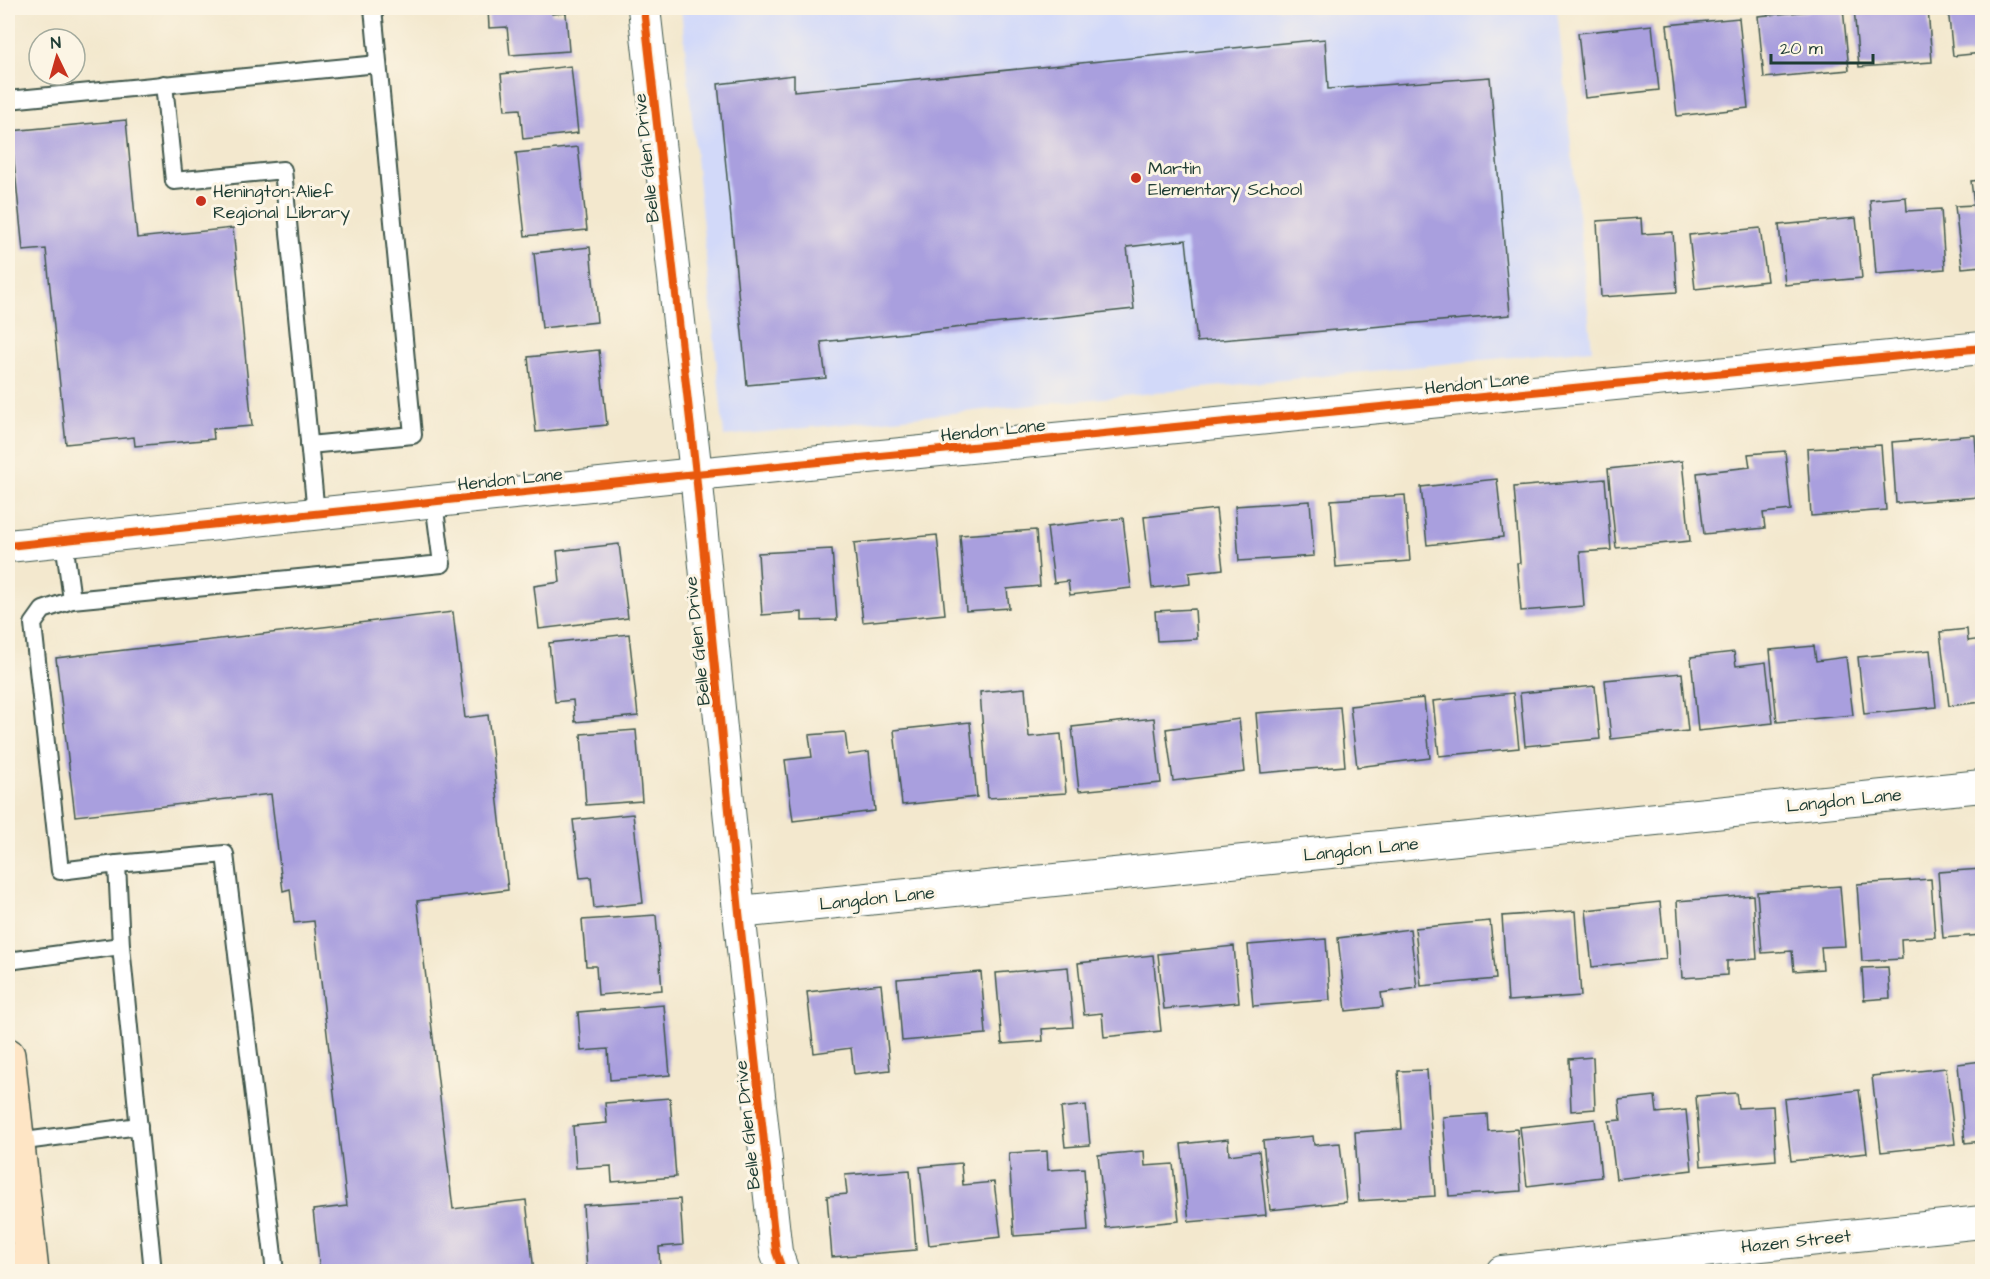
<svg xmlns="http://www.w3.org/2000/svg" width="1990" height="1279" viewBox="0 0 1990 1279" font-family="'Architects Daughter',sans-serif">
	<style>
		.built { fill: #d2d9f9 }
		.building { fill: #a99fde }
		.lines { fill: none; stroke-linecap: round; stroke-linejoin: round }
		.lane-casing { stroke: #3f574b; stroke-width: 20 }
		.street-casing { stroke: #3f574b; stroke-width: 34 }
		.secondary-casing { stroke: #3f574b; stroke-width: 36 }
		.lane { stroke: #fff; stroke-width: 16 }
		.street { stroke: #fff; stroke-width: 32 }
		.secondary { stroke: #fee5c5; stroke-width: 33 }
		.cycleway-casing { stroke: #fcf5e5; stroke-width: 11 }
		.cycleway { stroke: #e8590c; stroke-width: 8 }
		.poi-dot { fill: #c8321e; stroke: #fcf5e5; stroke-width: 2 }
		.labels { text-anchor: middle; stroke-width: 6; stroke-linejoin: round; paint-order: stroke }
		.street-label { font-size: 18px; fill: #1f3d34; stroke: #fcf5e5 }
		.poi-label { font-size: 18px; fill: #1f3d34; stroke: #fcf5e5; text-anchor: start }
	</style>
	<rect width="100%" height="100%" fill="#fcf5e5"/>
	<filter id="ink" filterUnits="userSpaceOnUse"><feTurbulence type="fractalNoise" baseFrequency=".0167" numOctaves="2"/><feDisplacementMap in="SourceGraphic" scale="12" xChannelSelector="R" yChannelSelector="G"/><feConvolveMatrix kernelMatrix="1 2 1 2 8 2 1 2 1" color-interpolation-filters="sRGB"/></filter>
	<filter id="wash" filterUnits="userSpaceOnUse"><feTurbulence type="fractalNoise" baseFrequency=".008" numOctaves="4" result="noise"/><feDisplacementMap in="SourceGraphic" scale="24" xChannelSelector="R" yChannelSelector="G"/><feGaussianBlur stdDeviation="1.35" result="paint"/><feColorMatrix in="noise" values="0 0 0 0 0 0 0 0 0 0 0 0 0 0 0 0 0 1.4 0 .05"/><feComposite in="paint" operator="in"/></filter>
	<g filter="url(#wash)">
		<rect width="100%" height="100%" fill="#f3e8ce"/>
		<path class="built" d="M681,8H1557L1592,349L724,436Z"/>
		<g id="blocks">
			<g class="building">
				<path d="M488,8H551L552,14L566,13L569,51L510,55L507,27L489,28Z"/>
				<path d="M1843,8L1849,70L1764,78L1758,16Z"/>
				<path d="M1854,8H1928L1932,62L1859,67Z"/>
				<path d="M1948,8H1982V53L1953,56Z"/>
				<path d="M1739,18L1748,108L1677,116L1667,25Z"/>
				<path d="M1652,25L1659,90L1585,98L1578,33Z"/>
				<path d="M1325,39L1328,89L1490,77L1510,315L1197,342L1186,240L1127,247L1134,309L821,342L826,378L747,385L718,84L794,75V91Z"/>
				<path d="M571,66L578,133L523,139L520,109L505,110L501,74Z"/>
				<path d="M126,120L137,238L233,228L252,426L213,429L214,439L135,446L134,437L66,444L46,249L23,251L11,131Z"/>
				<path d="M578,147L587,230L525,236L516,153Z"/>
				<path d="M1982,180V266L1962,268L1955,206L1974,205L1971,181Z"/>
				<path d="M1906,197L1907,211L1941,209L1945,269L1876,274L1870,200Z"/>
				<path d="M1641,218L1642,234L1673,232L1677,292L1601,297L1597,221Z"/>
				<path d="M1856,218L1862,278L1785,285L1779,225Z"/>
				<path d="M1760,228L1767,281L1695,289L1689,235Z"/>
				<path d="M590,247L597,322L542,328L534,253Z"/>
				<path d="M599,350L607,425L536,432L528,357Z"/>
				<path d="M1975,435L1980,497L1896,503L1892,442Z"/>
				<path d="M1881,445L1886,510L1811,516L1807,449Z"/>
				<path d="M1785,451L1791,510L1763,513L1765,528L1704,534L1697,473L1750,467L1748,454Z"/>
				<path d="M1682,461L1690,541L1616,548L1608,469Z"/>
				<path d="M1497,479L1503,537L1427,545L1421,487Z"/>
				<path d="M1605,479L1611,550L1580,552L1584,606L1521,611L1517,563H1520L1514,487Z"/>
				<path d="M1405,495L1410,561L1336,567L1331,500Z"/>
				<path d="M1310,501L1314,556L1239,561L1235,506Z"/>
				<path d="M1216,509L1223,569L1189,573L1190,584L1152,588L1144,517Z"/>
				<path d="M1123,518L1131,588L1070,595L1068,581L1054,583L1047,527Z"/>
				<path d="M1036,530L1040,586L1007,589L1009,608L966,611L960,535Z"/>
				<path d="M937,535L945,614L863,622L854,543Z"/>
				<path d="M619,544L628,618L539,629L534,586L560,582L557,551Z"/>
				<path d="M832,549L837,620L802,621V612L762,615L758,553Z"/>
				<path d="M1195,609L1197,639L1157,641L1155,611Z"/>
				<path d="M453,612L465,718L488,715L508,890L417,901L453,1209L526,1200L534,1272H320L313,1210L347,1206L314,921L294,923L290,889L283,891L271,794L75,816L56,658Z"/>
				<path d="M1967,629L1968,641L1982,639V702L1949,706L1940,632Z"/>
				<path d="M629,634L638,716L575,722L573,700L555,702L549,643Z"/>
				<path d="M1814,646L1816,661L1846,657L1853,715L1777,722L1770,650Z"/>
				<path d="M1930,650L1936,707L1864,714L1858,657Z"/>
				<path d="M1734,652L1736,666L1766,662L1773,723L1698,731L1691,657Z"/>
				<path d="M1682,673L1688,731L1611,739L1605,680Z"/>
				<path d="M1595,686L1600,739L1525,746L1520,693Z"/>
				<path d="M1025,688L1029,737L1061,734L1066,793L988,798L980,692Z"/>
				<path d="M1513,693L1519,748L1439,756L1433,701Z"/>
				<path d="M1424,698L1430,758L1357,767L1350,706Z"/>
				<path d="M1340,707L1345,766L1261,773L1256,713Z"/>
				<path d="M1154,718L1161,783L1079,791L1072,727Z"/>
				<path d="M1239,719L1245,772L1173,781L1166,729Z"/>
				<path d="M970,722L977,797L902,805L894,730Z"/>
				<path d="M636,730L642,801L586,805L581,734Z"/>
				<path d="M845,732L848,755L869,752L875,811L793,821L785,760L812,757L809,735Z"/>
				<path d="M633,814L643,903L594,908L591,877L580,878L573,820Z"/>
				<path d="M1982,869V935L1943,938L1938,872Z"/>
				<path d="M1931,879L1935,937L1901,939L1902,959L1862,961L1857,884Z"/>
				<path d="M1840,886L1845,946L1821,947L1823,969L1794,971L1792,951L1762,953L1757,892Z"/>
				<path d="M1753,895L1757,959L1727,961V975L1682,978L1677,901Z"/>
				<path d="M1660,902L1666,959L1592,967L1586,910Z"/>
				<path d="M1575,911L1581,996L1508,1001L1502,916Z"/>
				<path d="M656,915L662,990L598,995L596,966H586L582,920Z"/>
				<path d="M1490,921L1496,979L1421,986L1415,928Z"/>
				<path d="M1410,929L1417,988L1381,993L1383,1007L1346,1011L1338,938Z"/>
				<path d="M1326,939L1330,1000L1253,1006L1248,945Z"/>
				<path d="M1234,946L1239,1002L1164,1009L1158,954Z"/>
				<path d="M1153,955L1161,1031L1104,1037L1102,1013L1084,1015L1078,963Z"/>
				<path d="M1068,967L1073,1027L1042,1029L1043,1041L1002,1044L996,973Z"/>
				<path d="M1888,967L1890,998L1864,1000L1862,968Z"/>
				<path d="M981,972L986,1034L902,1041L897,979Z"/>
				<path d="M881,984L890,1070L854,1074L851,1048L814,1053L807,992Z"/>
				<path d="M664,1005L670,1075L610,1080L608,1049L581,1051L578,1012Z"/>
				<path d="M1593,1057L1595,1109L1571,1111L1569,1059Z"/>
				<path d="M1982,1061V1141L1965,1143L1958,1064Z"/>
				<path d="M1946,1068L1955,1144L1881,1152L1872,1076Z"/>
				<path d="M1427,1070L1435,1196L1359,1201L1355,1132L1402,1129L1398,1071Z"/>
				<path d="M1859,1090L1867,1153L1791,1161L1784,1099Z"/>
				<path d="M1736,1093L1738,1108L1773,1106L1776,1160L1701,1166L1696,1096Z"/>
				<path d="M1655,1096L1657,1113L1686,1110L1692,1170L1616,1179L1609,1121L1621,1120L1619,1100Z"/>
				<path d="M670,1098L676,1177L612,1182L611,1166L576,1168L573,1126L607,1123L605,1103Z"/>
				<path d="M1086,1105L1090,1145L1065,1147L1061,1108Z"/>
				<path d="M1487,1114L1488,1131L1517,1129L1521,1191L1449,1196L1443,1117Z"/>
				<path d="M1595,1119L1601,1177L1527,1186L1520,1127Z"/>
				<path d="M1313,1136L1314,1145L1340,1143L1346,1202L1270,1210L1263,1141Z"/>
				<path d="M1228,1139L1229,1155L1259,1151L1266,1215L1189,1222L1181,1144Z"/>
				<path d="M1047,1151L1048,1170L1084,1168L1088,1231L1014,1236L1009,1153Z"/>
				<path d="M1144,1151L1145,1166L1173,1164L1179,1221L1106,1228L1098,1155Z"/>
				<path d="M961,1163L963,1185L994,1182L1001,1237L929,1245L920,1167Z"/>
				<path d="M910,1170L916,1250L832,1257L827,1196L847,1194L845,1175Z"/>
				<path d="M680,1199L683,1245L659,1247L660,1272H587L583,1205Z"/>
			</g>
		</g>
	</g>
	<g filter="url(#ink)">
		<use href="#blocks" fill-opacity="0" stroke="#3f574b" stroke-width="1.5"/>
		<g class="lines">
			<g class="lane-casing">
				<g id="lane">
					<path d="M164,84L174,181L283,170L316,514"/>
					<path d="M8,100L378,64"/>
					<path d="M309,445L413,435L373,8"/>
					<path d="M64,541L72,600"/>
					<path d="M117,864L225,854L275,1272"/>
					<path d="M8,961L121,946"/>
					<path d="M17,1142L139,1126"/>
					<path d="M153,1272L121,946L117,864L60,871L33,624L43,610L72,600L442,564L434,502"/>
				</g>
			</g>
			<g class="street-casing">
				<g id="street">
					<path d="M644,8L696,474L739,912L776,1252L783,1272"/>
					<path d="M8,546L696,474L1982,348"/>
					<path d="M739,912L1982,786"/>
					<path d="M1502,1272L1982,1222"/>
				</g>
			</g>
			<g class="secondary-casing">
				<path id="secondary" d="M8,1055L32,1272"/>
			</g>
			<use href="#lane" class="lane"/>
			<use href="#street" class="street"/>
			<use href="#secondary" class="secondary"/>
			<g class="cycleway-casing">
				<g id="cycleway">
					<path d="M644,8L696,474L739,912L776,1252L783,1272"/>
					<path d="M8,546L696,474L1982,348"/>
				</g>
			</g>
			<use href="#cycleway" class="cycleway"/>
		</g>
	</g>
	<g class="poi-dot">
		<circle cx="1136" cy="178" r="6"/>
		<circle cx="201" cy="201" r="6"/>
	</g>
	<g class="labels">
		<g class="street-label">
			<text transform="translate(646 158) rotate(-96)" y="6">Belle Glen Drive</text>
			<text transform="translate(1477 383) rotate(-6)" y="6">Hendon Lane</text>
			<text transform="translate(993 430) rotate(-6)" y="6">Hendon Lane</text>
			<text transform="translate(510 479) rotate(-6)" y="6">Hendon Lane</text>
			<text transform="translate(697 641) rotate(-96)" y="6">Belle Glen Drive</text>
			<text transform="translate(1844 800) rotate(-6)" y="6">Langdon Lane</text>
			<text transform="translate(1361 849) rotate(-6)" y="6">Langdon Lane</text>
			<text transform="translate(877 898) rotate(-6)" y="6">Langdon Lane</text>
			<text transform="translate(747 1125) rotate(-96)" y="6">Belle Glen Drive</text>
			<text transform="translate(1796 1241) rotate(-6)" y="6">Hazen Street</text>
		</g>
		<g class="poi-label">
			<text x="1148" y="174">Martin<tspan x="1148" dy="21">Elementary School</tspan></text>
			<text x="213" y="197">Henington-Alief<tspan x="213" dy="21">Regional Library</tspan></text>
		</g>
	</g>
	<rect width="1990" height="1279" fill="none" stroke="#fcf5e5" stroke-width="30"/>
	<g transform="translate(57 57) rotate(355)"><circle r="28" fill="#fcf5e5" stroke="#a4ab9e" stroke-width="1.5"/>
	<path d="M0-4.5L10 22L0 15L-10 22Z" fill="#c8321e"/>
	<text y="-9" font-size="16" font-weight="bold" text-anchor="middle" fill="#1f3d34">N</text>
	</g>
	<path d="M1771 54v9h102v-9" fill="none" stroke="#1f3d34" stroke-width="3"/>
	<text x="1780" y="54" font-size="18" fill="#1f3d34" stroke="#fcf5e5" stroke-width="4.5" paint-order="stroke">20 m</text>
</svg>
